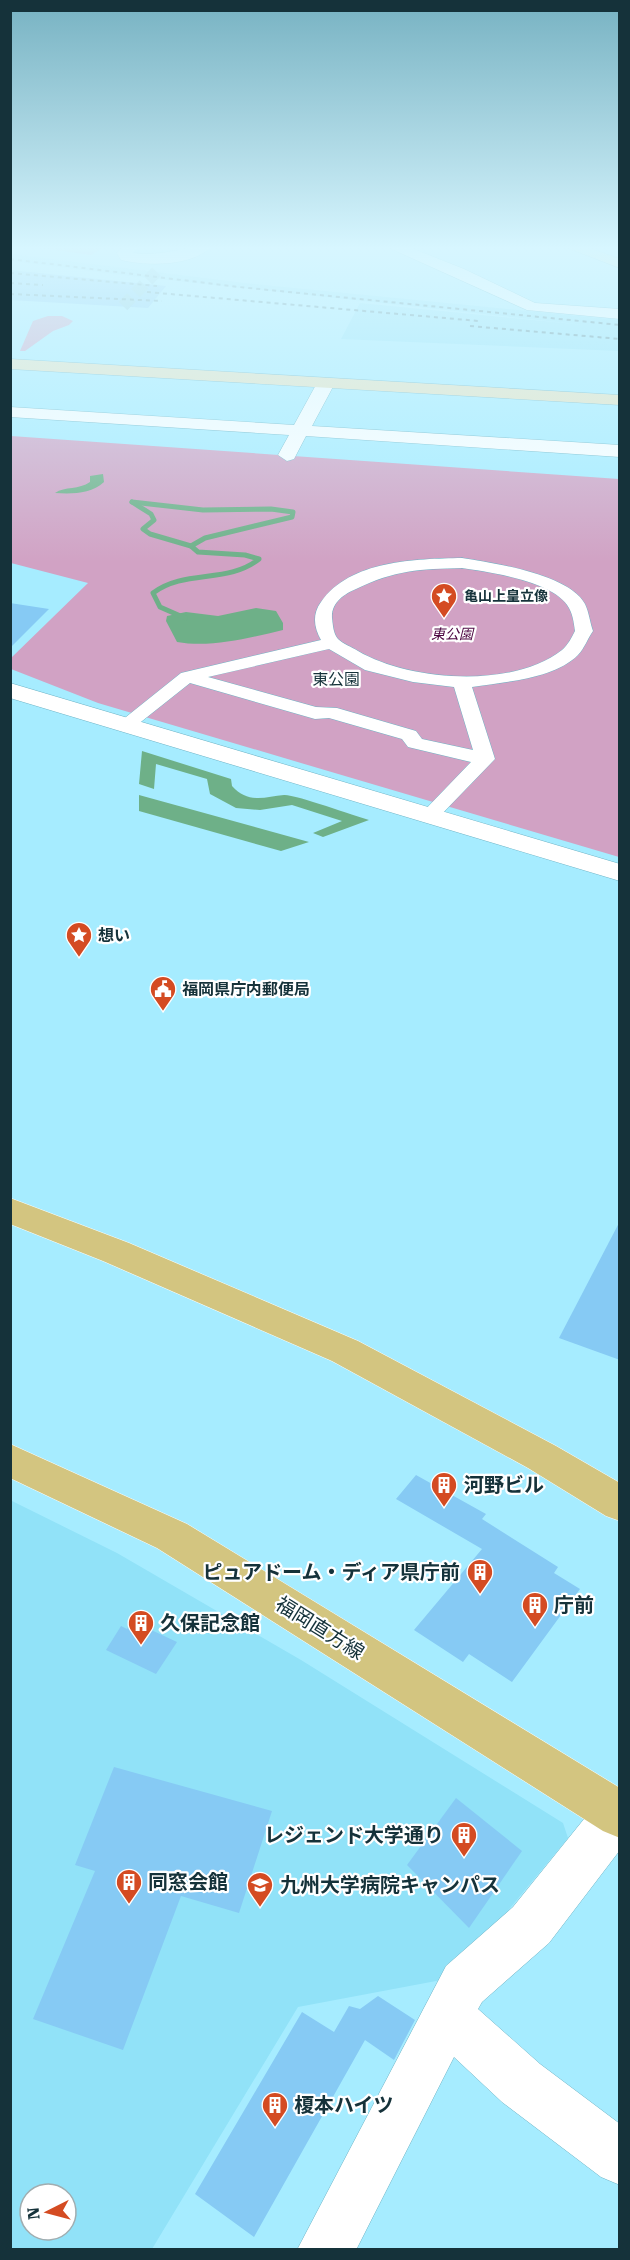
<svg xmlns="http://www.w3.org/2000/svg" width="630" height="2260" viewBox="0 0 630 2260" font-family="'Roboto Serif','Noto Sans JP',serif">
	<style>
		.built { fill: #91e2f8; fill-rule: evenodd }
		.green { fill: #d1a2c4 }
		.water { fill: #6eb088 }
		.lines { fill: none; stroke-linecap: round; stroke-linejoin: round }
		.stream { stroke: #6eb088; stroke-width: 5 }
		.building { fill: #86caf4 }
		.pedestrian-tunnel { stroke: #89c7d8; stroke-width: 12; stroke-dasharray: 12 6; stroke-linecap: butt }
		.pedestrian-casing { stroke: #6eb3c5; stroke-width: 1 }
		.minor-casing { stroke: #6eb3c5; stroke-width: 1 }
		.tertiary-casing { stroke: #6eb3c5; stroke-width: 1 }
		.secondary-casing { stroke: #6eb3c5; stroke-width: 1 }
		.primary-casing { stroke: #fff; stroke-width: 1 }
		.pedestrian { fill: #fff; fill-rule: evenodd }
		.minor { fill: #fff; fill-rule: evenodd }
		.tertiary { fill: #fff; fill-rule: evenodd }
		.secondary { fill: #e9e2c0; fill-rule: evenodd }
		.primary { fill: #d3c580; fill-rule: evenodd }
		.rail { stroke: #578693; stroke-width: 2; stroke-dasharray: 4 4; stroke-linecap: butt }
		.labels { text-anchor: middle; stroke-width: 4.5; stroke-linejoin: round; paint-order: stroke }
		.far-poi-label { font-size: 14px; font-weight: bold; fill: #15323a; stroke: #fff; text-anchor: start }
		.far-park-label { font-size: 14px; font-style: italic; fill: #4a033f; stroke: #fff }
		.far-quarter-label { font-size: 16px; fill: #15323a; stroke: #fff }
		.poi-label { font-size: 16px; font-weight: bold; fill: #15323a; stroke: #fff; text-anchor: start }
		.near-poi-label { font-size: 20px; font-weight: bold; fill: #15323a; stroke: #fff; text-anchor: start }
		.near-street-label { font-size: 20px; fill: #15323a; stroke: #fff }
	</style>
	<rect width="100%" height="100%" fill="#a6ecff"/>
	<g class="built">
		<path d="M11,254L245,283L619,320V351L341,339L360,303L595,326L130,276L11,261Z"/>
		<path d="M10,1500L117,1553L301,1660L563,1823L568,1838L452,1978L298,2007L152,2249H11ZM30,2194H66V2230H30Z"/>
	</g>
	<g class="green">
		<path d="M27,246H106L91,255Z"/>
		<path d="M48,316H62L73,321L69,325L53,331L25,351H20L33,321Z"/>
		<path d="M11,436L619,479V857L98,703L11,669V658L88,583L11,563Z"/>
	</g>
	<g class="water">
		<path d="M103,474L104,482C91,494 72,494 55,493C65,486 79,490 90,482V476Z"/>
		<path d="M256,608L276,611L283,623V630C249,638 211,648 177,642L166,621L167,616L186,612L218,616Z"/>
		<path d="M142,751L231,779L232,786C248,804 265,797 284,795C294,794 355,816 369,820L323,837L313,833L342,821L292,805L260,810L236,808L210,794L207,779L156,764L154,789L139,784Z"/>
		<path d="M139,795L309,842L281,851L139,811Z"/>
	</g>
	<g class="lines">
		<g class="stream">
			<path d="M132,502L151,514L154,520L143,529L150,534L191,546L198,552L245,555L259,559C228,584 185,569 153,593L160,607L185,618"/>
			<path d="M132,502L203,510L271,509L293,512L292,517L205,538L191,546"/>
		</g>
	</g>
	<g class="building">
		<path d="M10,270L166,286L148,308L10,300Z"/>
		<path d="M10,603L49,609L10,648Z"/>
		<path d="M620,1221V1360L559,1338Z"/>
		<path d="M416,1475L486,1514L482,1519L558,1567L554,1573L580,1589L512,1682L469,1654L463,1662L414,1630L482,1549L396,1499Z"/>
		<path d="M132,1621L177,1642L156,1674L106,1650L121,1626L127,1629Z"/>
		<path d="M114,1767L272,1811L239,1913L181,1896L123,2050L33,2019L95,1871L75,1865Z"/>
		<path d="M456,1798L522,1851L469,1928L407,1865Z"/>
		<path d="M378,1996L415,2020L394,2060L365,2040L254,2237L195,2194L302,2012L334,2032L349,2006L360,2009Z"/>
	</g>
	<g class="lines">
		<path class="pedestrian-tunnel" d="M123,306L160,268"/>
		<g class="pedestrian-casing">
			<path id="pedestrian" d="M462,558C493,563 569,574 585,604C589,612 590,623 593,631C588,638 584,649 578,655C554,679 504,682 472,687L495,759L436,820H422L419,816L471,762L408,747L402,739L329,718L315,719L190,683L132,729H118L116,725L181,673L321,640C314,628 312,614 321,602C350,560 416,559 462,558ZM462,568C489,572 555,581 569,608C573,615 574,624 575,631C572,637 568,645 562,650C513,689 409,681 358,651C352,647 343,644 338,639C333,633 333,625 332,618C331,603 344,594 356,589C395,570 420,569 462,568ZM329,649L365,670L413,682L454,687L473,750L422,739L416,731L337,708L316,707L208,677Z"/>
		</g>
		<g class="minor-casing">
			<g id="minor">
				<path d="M385,246H406L464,269L535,303L620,309V319L527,310Z"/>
				<path d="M326,378L335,383L312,426L620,445V457L306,436L294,459L287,461L278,455L289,435L10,417V407L294,425L317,383Z"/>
				<path d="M620,1792V1850L549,1943L482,2002L478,2009L540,2064L620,2124V2185L601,2177L502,2102L454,2057L356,2250H297L446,1966L513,1907L601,1798Z"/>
			</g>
		</g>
		<g class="tertiary-casing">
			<g id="tertiary">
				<path d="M124,246H140L133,253C165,257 182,246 212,246C192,267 147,266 121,260L117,253Z"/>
				<path d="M10,683L620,864V881L10,698Z"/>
			</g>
		</g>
		<g class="secondary-casing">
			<g id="secondary">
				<path d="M563,246H584L620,259V268Z"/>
				<path d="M10,359L620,395V405L10,369Z"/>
			</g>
		</g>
		<g class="primary-casing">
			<g id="primary">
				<path d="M10,1198L129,1243L358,1341L556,1446L620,1483V1521L606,1516L528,1468L332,1361L103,1261L10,1224Z"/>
				<path d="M10,1444L187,1524L620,1788V1838L603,1831L157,1548L10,1478Z"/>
			</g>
		</g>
		<use href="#pedestrian" class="pedestrian"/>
		<use href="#minor" class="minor"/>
		<use href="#tertiary" class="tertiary"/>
		<use href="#secondary" class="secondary"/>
		<use href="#primary" class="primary"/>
		<g class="rail">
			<path d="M10,259L239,287L620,325"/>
			<path d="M10,273L157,286"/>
			<path d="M10,283L43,285"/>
			<path d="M147,292L479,321"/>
			<path d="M10,294L162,301"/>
			<path d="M470,326L620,339"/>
		</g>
	</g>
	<linearGradient id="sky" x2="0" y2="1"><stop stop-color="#77b2c2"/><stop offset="0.44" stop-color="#d7f6ff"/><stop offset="1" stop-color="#d7f6ff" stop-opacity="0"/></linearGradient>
	<rect width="630" height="563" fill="url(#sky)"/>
	<defs>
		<g id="sight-pin" transform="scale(1.35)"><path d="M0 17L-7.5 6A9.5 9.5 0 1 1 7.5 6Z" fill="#d44b22" stroke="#fff"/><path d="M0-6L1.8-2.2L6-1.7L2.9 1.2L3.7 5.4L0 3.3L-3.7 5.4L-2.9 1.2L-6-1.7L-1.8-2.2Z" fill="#fff"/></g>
		<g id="civic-pin" transform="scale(1.35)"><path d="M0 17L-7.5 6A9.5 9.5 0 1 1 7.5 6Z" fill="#d44b22" stroke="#fff"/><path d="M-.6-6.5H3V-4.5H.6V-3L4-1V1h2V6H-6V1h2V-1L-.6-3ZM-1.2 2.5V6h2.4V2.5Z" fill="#fff"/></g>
		<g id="building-pin" transform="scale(1.35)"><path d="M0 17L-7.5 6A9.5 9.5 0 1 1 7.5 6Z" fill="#d44b22" stroke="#fff"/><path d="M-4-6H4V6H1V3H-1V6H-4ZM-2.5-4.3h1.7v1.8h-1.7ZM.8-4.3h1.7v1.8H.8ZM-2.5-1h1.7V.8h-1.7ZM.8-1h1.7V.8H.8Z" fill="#fff"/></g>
		<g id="university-pin" transform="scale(1.35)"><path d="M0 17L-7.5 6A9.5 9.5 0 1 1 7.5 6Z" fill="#d44b22" stroke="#fff"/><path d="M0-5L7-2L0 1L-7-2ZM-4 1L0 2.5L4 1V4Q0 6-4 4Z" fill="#fff"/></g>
	</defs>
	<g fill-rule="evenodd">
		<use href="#sight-pin" x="444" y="596"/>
		<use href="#sight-pin" x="79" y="935"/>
		<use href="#civic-pin" x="163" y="989"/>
		<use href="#building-pin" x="444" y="1485"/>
		<use href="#building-pin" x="480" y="1572"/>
		<use href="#building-pin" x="535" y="1605"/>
		<use href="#building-pin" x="141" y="1623"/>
		<use href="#building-pin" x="464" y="1835"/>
		<use href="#building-pin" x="129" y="1882"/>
		<use href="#university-pin" x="260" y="1885"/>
		<use href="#building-pin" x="275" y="2105"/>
	</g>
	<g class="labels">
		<g class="far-poi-label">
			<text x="464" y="601">亀山上皇立像</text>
		</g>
		<g class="far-park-label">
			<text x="452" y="639">東公園</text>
		</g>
		<g class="far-quarter-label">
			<text x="336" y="685">東公園</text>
		</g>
		<g class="poi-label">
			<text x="98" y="941">想い</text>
			<text x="182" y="995">福岡県庁内郵便局</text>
		</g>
		<g class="near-poi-label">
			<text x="464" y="1492">河野ビル</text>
			<text x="460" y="1579" text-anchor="end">ピュアドーム・ディア県庁前</text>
			<text x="554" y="1612">庁前</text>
			<text x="160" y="1630">久保記念館</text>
			<text x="444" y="1842" text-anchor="end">レジェンド大学通り</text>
			<text x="148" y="1889">同窓会館</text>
			<text x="280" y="1892">九州大学病院キャンパス</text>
			<text x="294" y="2112">榎本ハイツ</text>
		</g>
		<g class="near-street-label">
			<text transform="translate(320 1628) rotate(32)" y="7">福岡直方線</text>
		</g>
	</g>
	<rect width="630" height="2260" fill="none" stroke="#15323a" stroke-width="24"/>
	<g transform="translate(48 2212) rotate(264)"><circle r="28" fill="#ffffff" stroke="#a1adb0" stroke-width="1.5"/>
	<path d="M0-4.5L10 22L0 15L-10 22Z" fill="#d44b22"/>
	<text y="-9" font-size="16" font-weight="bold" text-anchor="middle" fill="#15323a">N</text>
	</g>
</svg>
